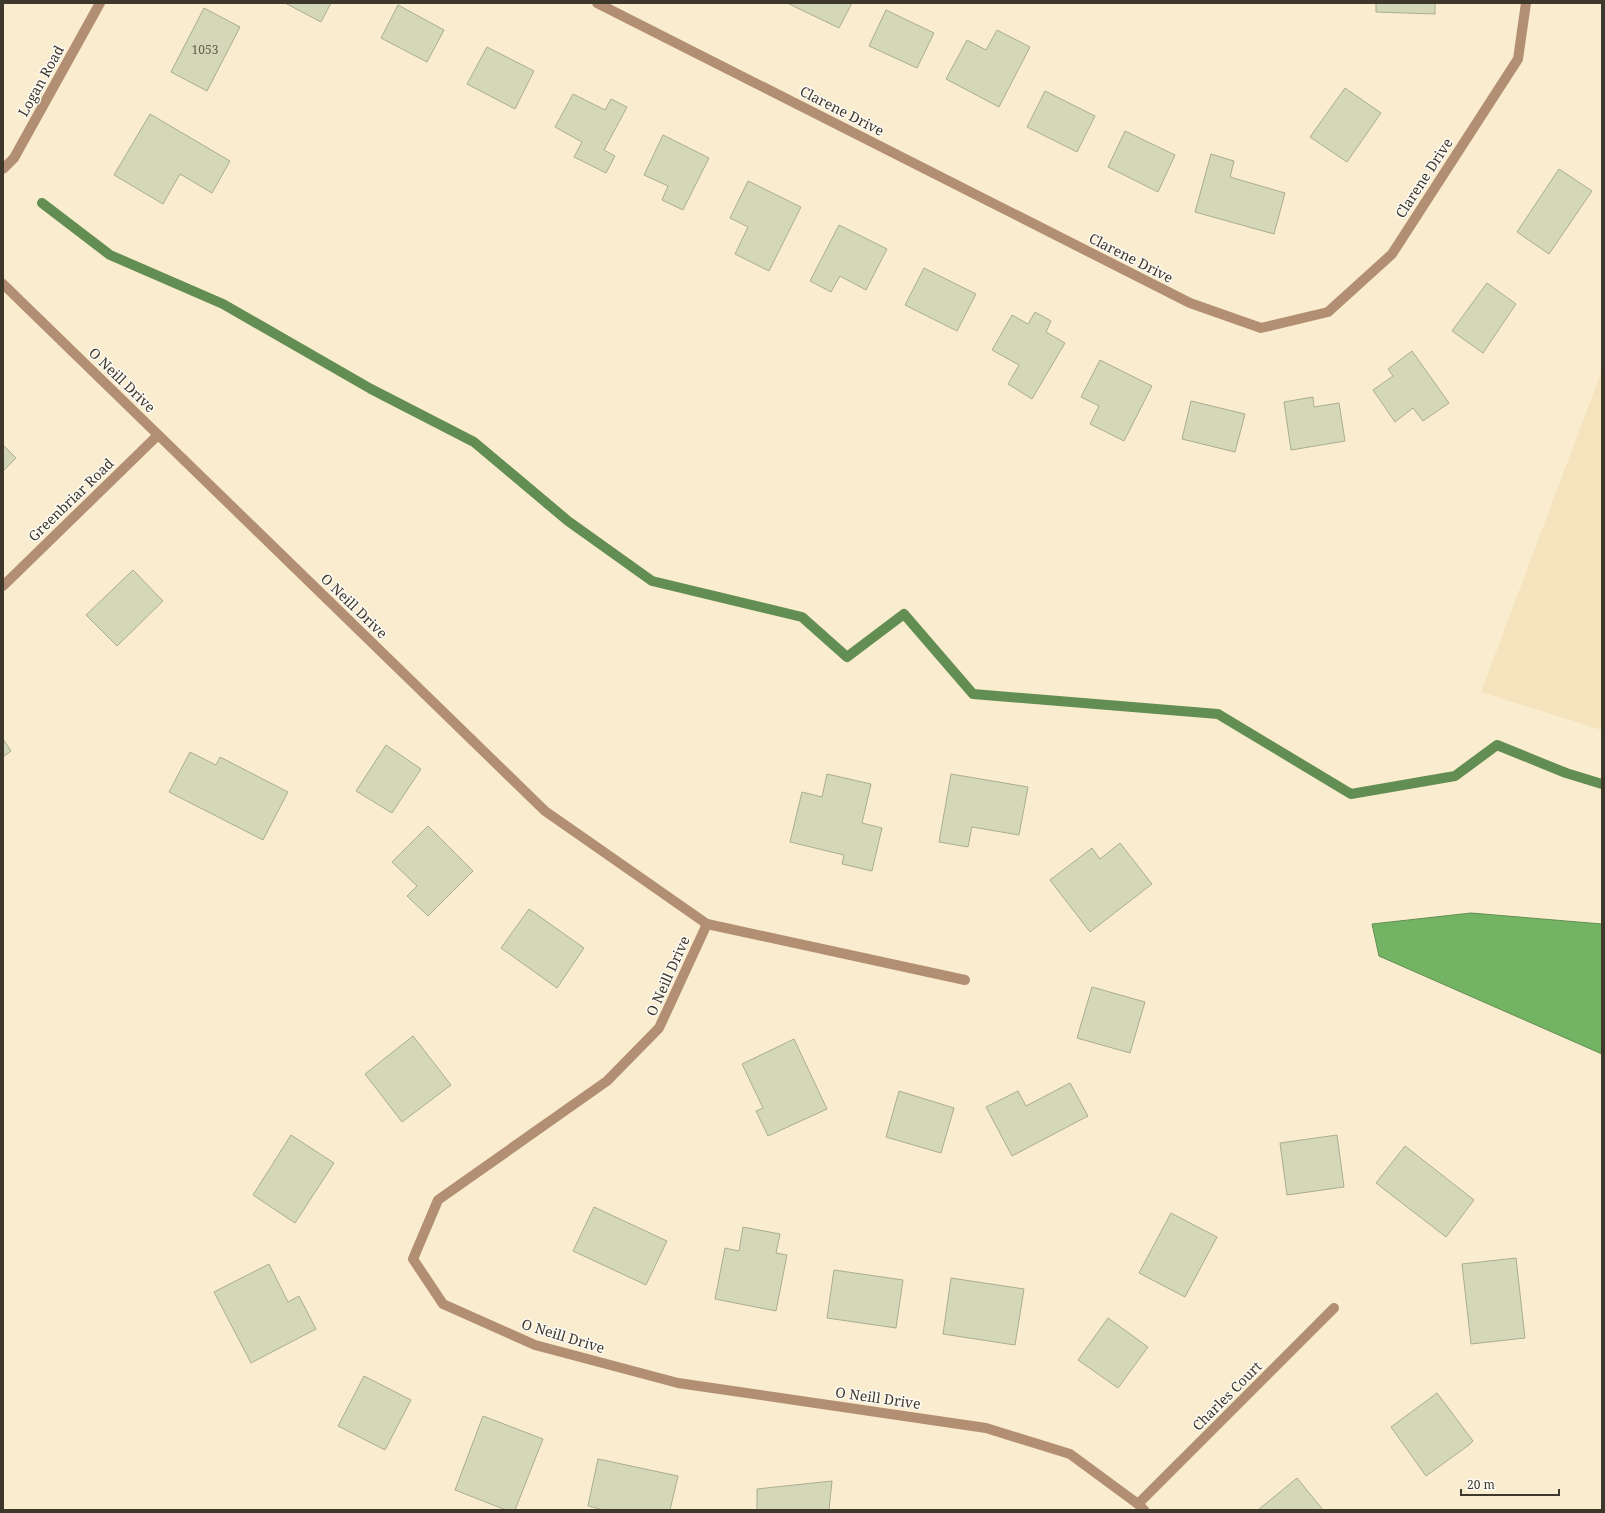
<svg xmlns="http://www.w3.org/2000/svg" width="1605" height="1513" viewBox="0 0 1605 1513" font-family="'Noto Serif',serif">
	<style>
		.built { fill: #f4e3bd }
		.water { fill: #73b364; stroke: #638e53 }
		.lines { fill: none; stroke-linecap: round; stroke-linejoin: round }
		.stream { stroke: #638e53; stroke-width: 10 }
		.building { fill: #d4d8b8; stroke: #aaad8f }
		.minor { stroke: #b28f73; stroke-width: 10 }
		.labels { text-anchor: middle; stroke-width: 3; stroke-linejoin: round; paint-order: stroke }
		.number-label { font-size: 12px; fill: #64604f }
		.street-label { font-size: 14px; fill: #3e382c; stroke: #fdfbf5 }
	</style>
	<rect width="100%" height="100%" fill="#faecce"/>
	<path class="built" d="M1602,370V730L1481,692Z"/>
	<path class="water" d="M1471,913L1602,924V1054L1379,956L1372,924Z"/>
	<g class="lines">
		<path class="stream" d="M42,203L110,255L223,304L371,389L474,442L568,521L652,581L802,617L847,657L904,614L973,694L1218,714L1351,794L1455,776L1497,745L1566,773L1602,784"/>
	</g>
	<g class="building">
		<path d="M285,3H331L321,22Z"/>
		<path d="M787,3H852L839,28Z"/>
		<path d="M1376,3H1435V14L1376,12Z"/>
		<path d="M398,5L444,30L427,62L381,38Z"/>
		<path d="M204,8L240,27L207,91L171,72Z"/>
		<path d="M886,10L934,33L917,68L869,46Z"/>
		<path d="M997,30L1030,47L999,107L946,79L967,40L986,50Z"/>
		<path d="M487,47L534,71L515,109L467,84Z"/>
		<path d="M1345,88L1381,113L1347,162L1310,137Z"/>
		<path d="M1045,91L1095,116L1077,152L1027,127Z"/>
		<path d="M573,94L605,110L611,99L627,107L604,150L615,156L606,173L574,157L582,142L555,127Z"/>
		<path d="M150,114L230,161L212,193L180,174L163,204L114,175Z"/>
		<path d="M1125,131L1175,155L1158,192L1108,167Z"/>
		<path d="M663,135L709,158L683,210L662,200L668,186L644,175Z"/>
		<path d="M1211,154L1234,161L1230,177L1285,193L1274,234L1195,212Z"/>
		<path d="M1559,169L1592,191L1549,254L1517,232Z"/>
		<path d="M748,181L801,207L769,271L735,254L748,227L730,218Z"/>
		<path d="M839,225L887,249L866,290L840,276L831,292L810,281Z"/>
		<path d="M924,268L976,294L957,331L905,305Z"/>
		<path d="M1487,283L1516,304L1483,353L1452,331Z"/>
		<path d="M1035,312L1051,321L1046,332L1065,343L1032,399L1008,384L1019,365L992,350L1012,315L1028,324Z"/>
		<path d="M1412,351L1449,403L1423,421L1413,408L1395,422L1373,390L1393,376L1388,369Z"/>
		<path d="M1100,360L1152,386L1124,441L1090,424L1099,406L1081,397Z"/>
		<path d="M1313,397L1314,407L1339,403L1345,441L1291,450L1284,402Z"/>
		<path d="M1191,401L1245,414L1235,452L1182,439Z"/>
		<path d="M3,445L16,458L3,471Z"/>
		<path d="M133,570L163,601L117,646L86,615Z"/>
		<path d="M3,739L11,751L3,757Z"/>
		<path d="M386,745L421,769L392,813L356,791Z"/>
		<path d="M190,752L216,765L220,757L288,792L263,840L169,792Z"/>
		<path d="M827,774L871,784L862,823L882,828L872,871L842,864L844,855L790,842L802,792L822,797Z"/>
		<path d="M951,774L1028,787L1019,835L972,827L968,847L939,842Z"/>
		<path d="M428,826L473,871L428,916L407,896L417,886L392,862Z"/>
		<path d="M1120,843L1152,884L1090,932L1050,880L1092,848L1100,859Z"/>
		<path d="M529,909L584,948L557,988L501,948Z"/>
		<path d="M1092,987L1145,1002L1130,1053L1077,1038Z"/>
		<path d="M413,1036L451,1085L402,1122L365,1074Z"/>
		<path d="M794,1039L827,1109L768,1136L756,1111L763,1108L742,1064Z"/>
		<path d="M1070,1083L1088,1116L1012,1156L986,1107L1018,1091L1026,1106Z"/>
		<path d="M899,1091L954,1108L941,1153L886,1137Z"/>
		<path d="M291,1135L334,1163L295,1223L253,1195Z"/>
		<path d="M1337,1135L1344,1187L1287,1195L1280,1143Z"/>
		<path d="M1405,1146L1474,1200L1446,1237L1376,1183Z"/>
		<path d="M594,1207L667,1241L646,1285L573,1251Z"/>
		<path d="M1171,1213L1217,1237L1185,1297L1139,1273Z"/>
		<path d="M743,1227L780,1234L776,1253L787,1255L776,1311L715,1299L725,1248L739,1251Z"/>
		<path d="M1516,1258L1525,1338L1471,1344L1462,1264Z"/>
		<path d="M269,1264L288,1302L299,1296L316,1329L251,1363L214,1292Z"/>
		<path d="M834,1270L903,1280L896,1328L827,1318Z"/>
		<path d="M951,1278L1024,1289L1015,1345L943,1334Z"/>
		<path d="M1108,1318L1148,1347L1118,1388L1078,1360Z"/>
		<path d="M364,1376L411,1400L385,1450L338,1426Z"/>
		<path d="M1437,1393L1473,1441L1469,1445L1426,1476L1391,1427Z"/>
		<path d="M483,1416L543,1439L515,1510H506L455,1490Z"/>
		<path d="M598,1459L678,1476L670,1510H604L588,1506Z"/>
		<path d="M1297,1478L1323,1510H1258Z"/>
		<path d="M832,1481L829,1510H757V1489Z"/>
	</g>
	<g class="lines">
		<g class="minor">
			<path d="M597,3L1190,303L1261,328L1328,312L1392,254L1518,59L1526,3"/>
			<path d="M3,169L14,158L100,3"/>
			<path d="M3,284L545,811L707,924L965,980"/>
			<path d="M3,586L158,435"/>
			<path d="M707,924L659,1028L607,1081L438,1200L413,1259L443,1304L535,1345L678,1383L986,1428L1070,1454L1138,1504L1144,1510"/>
			<path d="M1138,1504L1334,1308"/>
		</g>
	</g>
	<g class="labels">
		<g class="number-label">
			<text x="205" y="54">1053</text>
		</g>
		<g class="street-label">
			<text transform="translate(41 81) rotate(-61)" y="5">Logan Road</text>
			<text transform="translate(842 111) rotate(27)" y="5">Clarene Drive</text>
			<text transform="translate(1424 178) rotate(-57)" y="5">Clarene Drive</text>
			<text transform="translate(1131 258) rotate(27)" y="5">Clarene Drive</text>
			<text transform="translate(122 380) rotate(44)" y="5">O Neill Drive</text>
			<text transform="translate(71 500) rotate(-44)" y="5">Greenbriar Road</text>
			<text transform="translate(354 606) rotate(44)" y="5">O Neill Drive</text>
			<text transform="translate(668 976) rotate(-66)" y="5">O Neill Drive</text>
			<text transform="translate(563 1336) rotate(17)" y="5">O Neill Drive</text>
			<text transform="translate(1227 1396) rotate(-45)" y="5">Charles Court</text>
			<text transform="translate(878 1398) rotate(8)" y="5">O Neill Drive</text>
		</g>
	</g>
	<rect width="1605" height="1513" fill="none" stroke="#3e382c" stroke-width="8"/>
	<path d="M1461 1489v6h98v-6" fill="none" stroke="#3e382c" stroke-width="2"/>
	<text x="1467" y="1489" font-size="12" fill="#3e382c" stroke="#fdfbf5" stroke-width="3" paint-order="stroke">20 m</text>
</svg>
